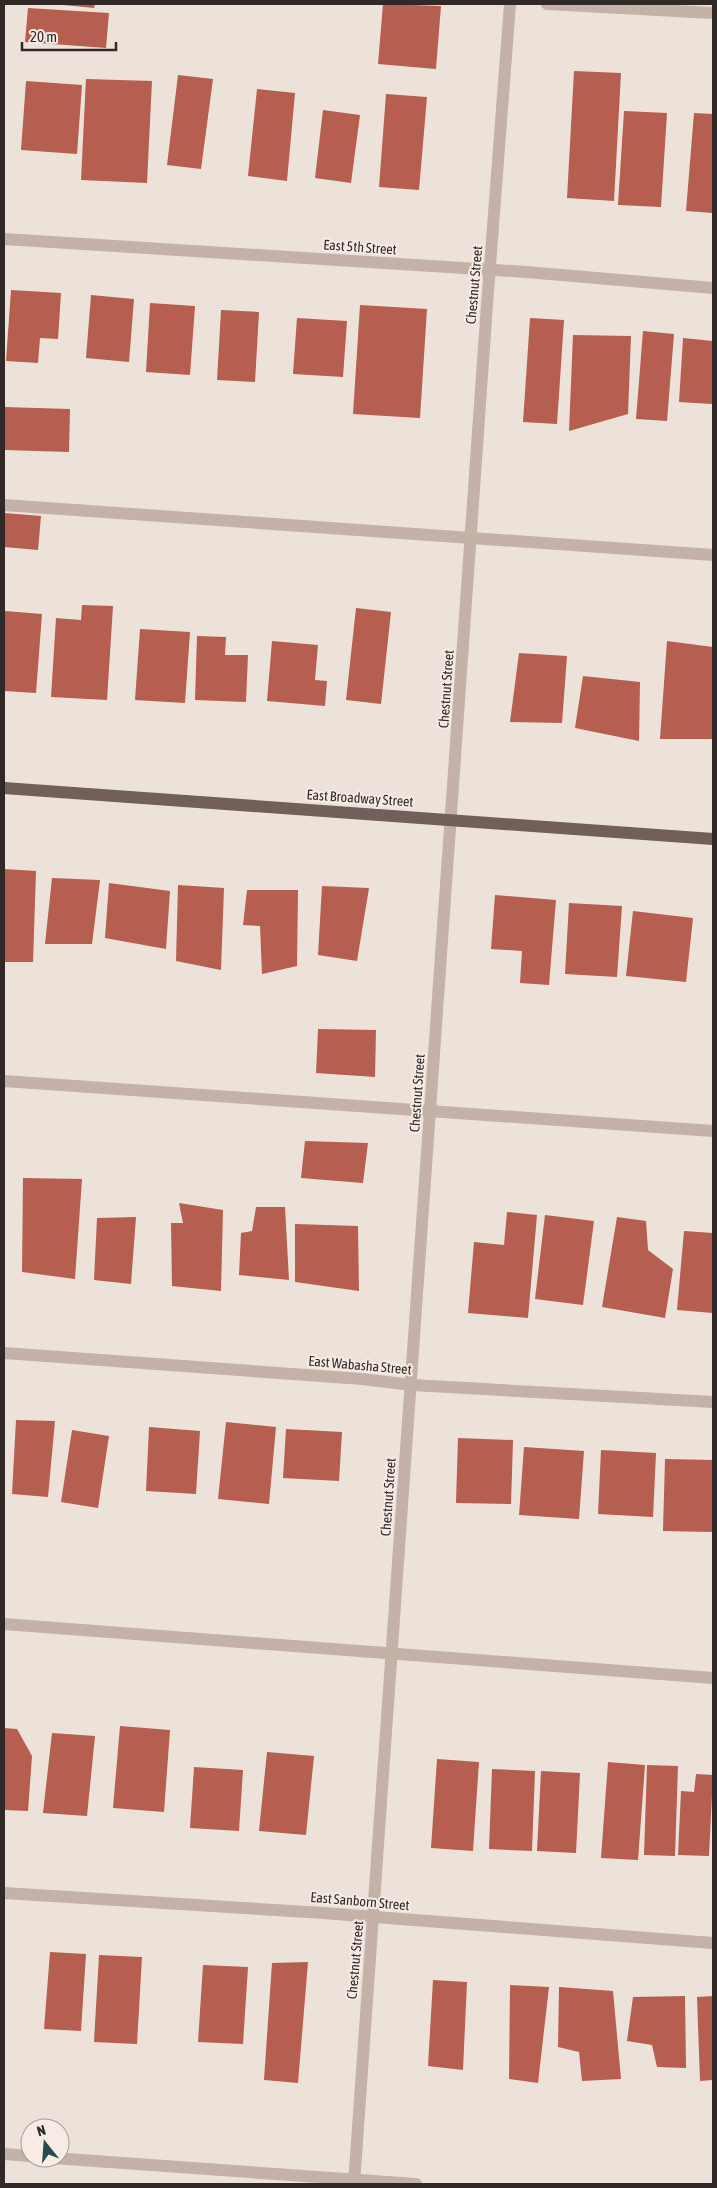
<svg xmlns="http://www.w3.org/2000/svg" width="717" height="2188" viewBox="0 0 717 2188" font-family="'Asap Condensed',sans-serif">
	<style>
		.building { fill: #b65e4f }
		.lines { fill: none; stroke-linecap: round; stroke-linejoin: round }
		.minor { stroke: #c4b1a7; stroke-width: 12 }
		.major { stroke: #715f59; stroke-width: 12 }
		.labels { text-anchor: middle; stroke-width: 4; stroke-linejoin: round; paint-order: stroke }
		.street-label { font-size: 14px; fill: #312927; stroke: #f6ece5 }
	</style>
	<rect width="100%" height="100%" fill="#ede2da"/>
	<g class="building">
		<path d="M53,4H95L94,8Z"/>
		<path d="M383,4L441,6L436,69L378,64Z"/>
		<path d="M28,8L109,13L106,48L25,42Z"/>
		<path d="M574,71L621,73L614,201L567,198Z"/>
		<path d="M178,75L213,79L201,169L167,165Z"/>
		<path d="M86,79L152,81L147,183L81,180Z"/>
		<path d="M26,81L82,85L77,154L21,150Z"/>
		<path d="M257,89L295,93L287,181L248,176Z"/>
		<path d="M386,94L427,97L419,190L379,187Z"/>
		<path d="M323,110L360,115L351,183L315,178Z"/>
		<path d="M624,111L667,113L661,207L618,205Z"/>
		<path d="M694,113L713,114V213L686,211Z"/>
		<path d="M11,290L61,293L58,339L40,338L38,363L6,361Z"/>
		<path d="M91,295L134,299L129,362L86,358Z"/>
		<path d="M150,303L195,306L190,375L146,372Z"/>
		<path d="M360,305L427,309L420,418L353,414Z"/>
		<path d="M221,310L259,312L255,382L217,380Z"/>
		<path d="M297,318L347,321L343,377L293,374Z"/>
		<path d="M530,318L564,320L557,424L523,422Z"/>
		<path d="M643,331L674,334L667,421L636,419Z"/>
		<path d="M573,335L631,336L628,414L569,431Z"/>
		<path d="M683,338L713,341L712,404L679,402Z"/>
		<path d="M4,407L70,409L69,452L4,450Z"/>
		<path d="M4,513L41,516L38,550L4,547Z"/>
		<path d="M82,605L113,606L107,700L51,697L56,618L81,620Z"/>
		<path d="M356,608L391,612L381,704L346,700Z"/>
		<path d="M5,611L42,614L36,693L4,691Z"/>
		<path d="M140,629L190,632L185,703L135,700Z"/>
		<path d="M197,636L226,637L225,655H248L246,702L195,700Z"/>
		<path d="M272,641L318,645L315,680L327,681L325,706L267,701Z"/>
		<path d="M667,641L713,647V739H660Z"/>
		<path d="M519,653L567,656L562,723L510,722Z"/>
		<path d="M583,676L640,682L639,741L575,728Z"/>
		<path d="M4,869L36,871L33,962H4Z"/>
		<path d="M52,878L100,880L92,944H45Z"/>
		<path d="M109,883L170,891L166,949L105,938Z"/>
		<path d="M178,885L224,888L221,970L176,961Z"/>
		<path d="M322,886L369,888L357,961L318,955Z"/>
		<path d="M247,890H298L297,966L262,974L260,926L243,925Z"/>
		<path d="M495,895L556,900L549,985L520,983L522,951L491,949Z"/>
		<path d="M569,903L622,906L617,977L565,974Z"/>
		<path d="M633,911L693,918L686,982L626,976Z"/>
		<path d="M318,1029L376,1030L375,1077L316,1073Z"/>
		<path d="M305,1141L368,1143L363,1183L301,1178Z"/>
		<path d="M23,1178L82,1179L75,1279L22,1272Z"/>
		<path d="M179,1203L223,1210L221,1291L172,1286L171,1223H183Z"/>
		<path d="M256,1207H285L289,1280L239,1275L241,1233L252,1231Z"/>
		<path d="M507,1212L537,1215L528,1318L468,1313L474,1242L504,1245Z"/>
		<path d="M545,1215L594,1221L583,1305L535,1299Z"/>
		<path d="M136,1217L131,1284L94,1280L97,1218Z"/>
		<path d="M617,1217L646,1221L648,1250L673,1269L665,1318L602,1307Z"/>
		<path d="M295,1224L358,1226L359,1291L295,1282Z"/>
		<path d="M684,1231L713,1233V1313L677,1310Z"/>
		<path d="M16,1420L55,1421L48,1497L12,1494Z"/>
		<path d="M226,1422L276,1427L269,1504L218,1499Z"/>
		<path d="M149,1427L200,1431L196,1494L146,1491Z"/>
		<path d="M286,1429L342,1432L339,1481L283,1478Z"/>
		<path d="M72,1430L109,1436L98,1508L61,1502Z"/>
		<path d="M458,1438L513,1440L511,1504L456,1503Z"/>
		<path d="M524,1447L584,1451L579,1519L519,1515Z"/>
		<path d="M601,1450L656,1453L653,1517L598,1514Z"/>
		<path d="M665,1459L713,1460V1532L663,1531Z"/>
		<path d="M120,1726L170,1730L164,1812L113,1808Z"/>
		<path d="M4,1728L17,1729L32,1756L28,1811L4,1810Z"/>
		<path d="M52,1733L95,1736L87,1816L43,1813Z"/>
		<path d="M267,1752L314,1756L306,1835L259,1831Z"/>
		<path d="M437,1759L479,1762L473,1851L431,1848Z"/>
		<path d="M608,1762L645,1765L638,1860L601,1858Z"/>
		<path d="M647,1765L678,1766L675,1856L644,1855Z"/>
		<path d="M194,1767L243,1770L239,1831L190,1828Z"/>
		<path d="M492,1769L535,1771L532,1851L489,1849Z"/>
		<path d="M541,1771L580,1773L576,1853L537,1851Z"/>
		<path d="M696,1774L713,1775L709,1856L678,1855L681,1791L694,1792Z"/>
		<path d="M50,1952L86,1954L81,2031L44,2029Z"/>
		<path d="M99,1955L142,1957L137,2044L94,2042Z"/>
		<path d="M308,1962L298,2083L264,2080L272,1963Z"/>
		<path d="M203,1965L248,1967L243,2044L198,2042Z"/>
		<path d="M433,1980L467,1982L463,2070L428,2066Z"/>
		<path d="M510,1985L549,1987L538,2083L509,2079Z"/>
		<path d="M559,1987L613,1991L621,2079L582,2081L579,2052L558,2047Z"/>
		<path d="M685,1996L686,2068L657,2067L652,2045L627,2041L633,1997Z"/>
		<path d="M713,1996V2080L700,2081L697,1997Z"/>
	</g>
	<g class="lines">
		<g class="minor">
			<path d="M547,4L713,13"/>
			<path d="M4,239L526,272L713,288"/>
			<path d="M4,505L713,555"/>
			<path d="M4,1081L713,1131"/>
			<path d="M4,1353L362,1379L412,1385L713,1402"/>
			<path d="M4,1624L713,1678"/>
			<path d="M4,1893L323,1913L713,1943"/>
			<path d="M4,2154L30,2156"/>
			<path d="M53,2158L416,2184"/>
			<path d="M354,2184L487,305L510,4"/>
		</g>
		<path class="major" d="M4,788L713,839"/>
	</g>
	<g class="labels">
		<g class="street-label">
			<text transform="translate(360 247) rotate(4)" y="5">East 5th Street</text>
			<text transform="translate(474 285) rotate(-85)" y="5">Chestnut Street</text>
			<text transform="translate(446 689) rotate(-86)" y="5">Chestnut Street</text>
			<text transform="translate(360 798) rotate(4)" y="5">East Broadway Street</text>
			<text transform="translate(417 1093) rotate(-86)" y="5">Chestnut Street</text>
			<text transform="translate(360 1365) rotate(5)" y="5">East Wabasha Street</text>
			<text transform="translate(388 1497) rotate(-86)" y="5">Chestnut Street</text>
			<text transform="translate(360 1901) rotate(5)" y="5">East Sanborn Street</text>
			<text transform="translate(355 1960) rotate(-85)" y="5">Chestnut Street</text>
		</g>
	</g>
	<rect width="717" height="2188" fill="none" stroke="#312927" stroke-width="10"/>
	<g transform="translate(45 2143) rotate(343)"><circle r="24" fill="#f6ece5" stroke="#a79e99"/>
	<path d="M0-4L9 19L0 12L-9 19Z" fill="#224d4c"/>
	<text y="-8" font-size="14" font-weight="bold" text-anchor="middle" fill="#312927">N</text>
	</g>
	<path d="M22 42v8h94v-8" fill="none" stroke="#312927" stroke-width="2.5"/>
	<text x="30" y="42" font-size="15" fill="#312927" stroke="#f6ece5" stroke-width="4" paint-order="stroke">20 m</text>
</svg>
